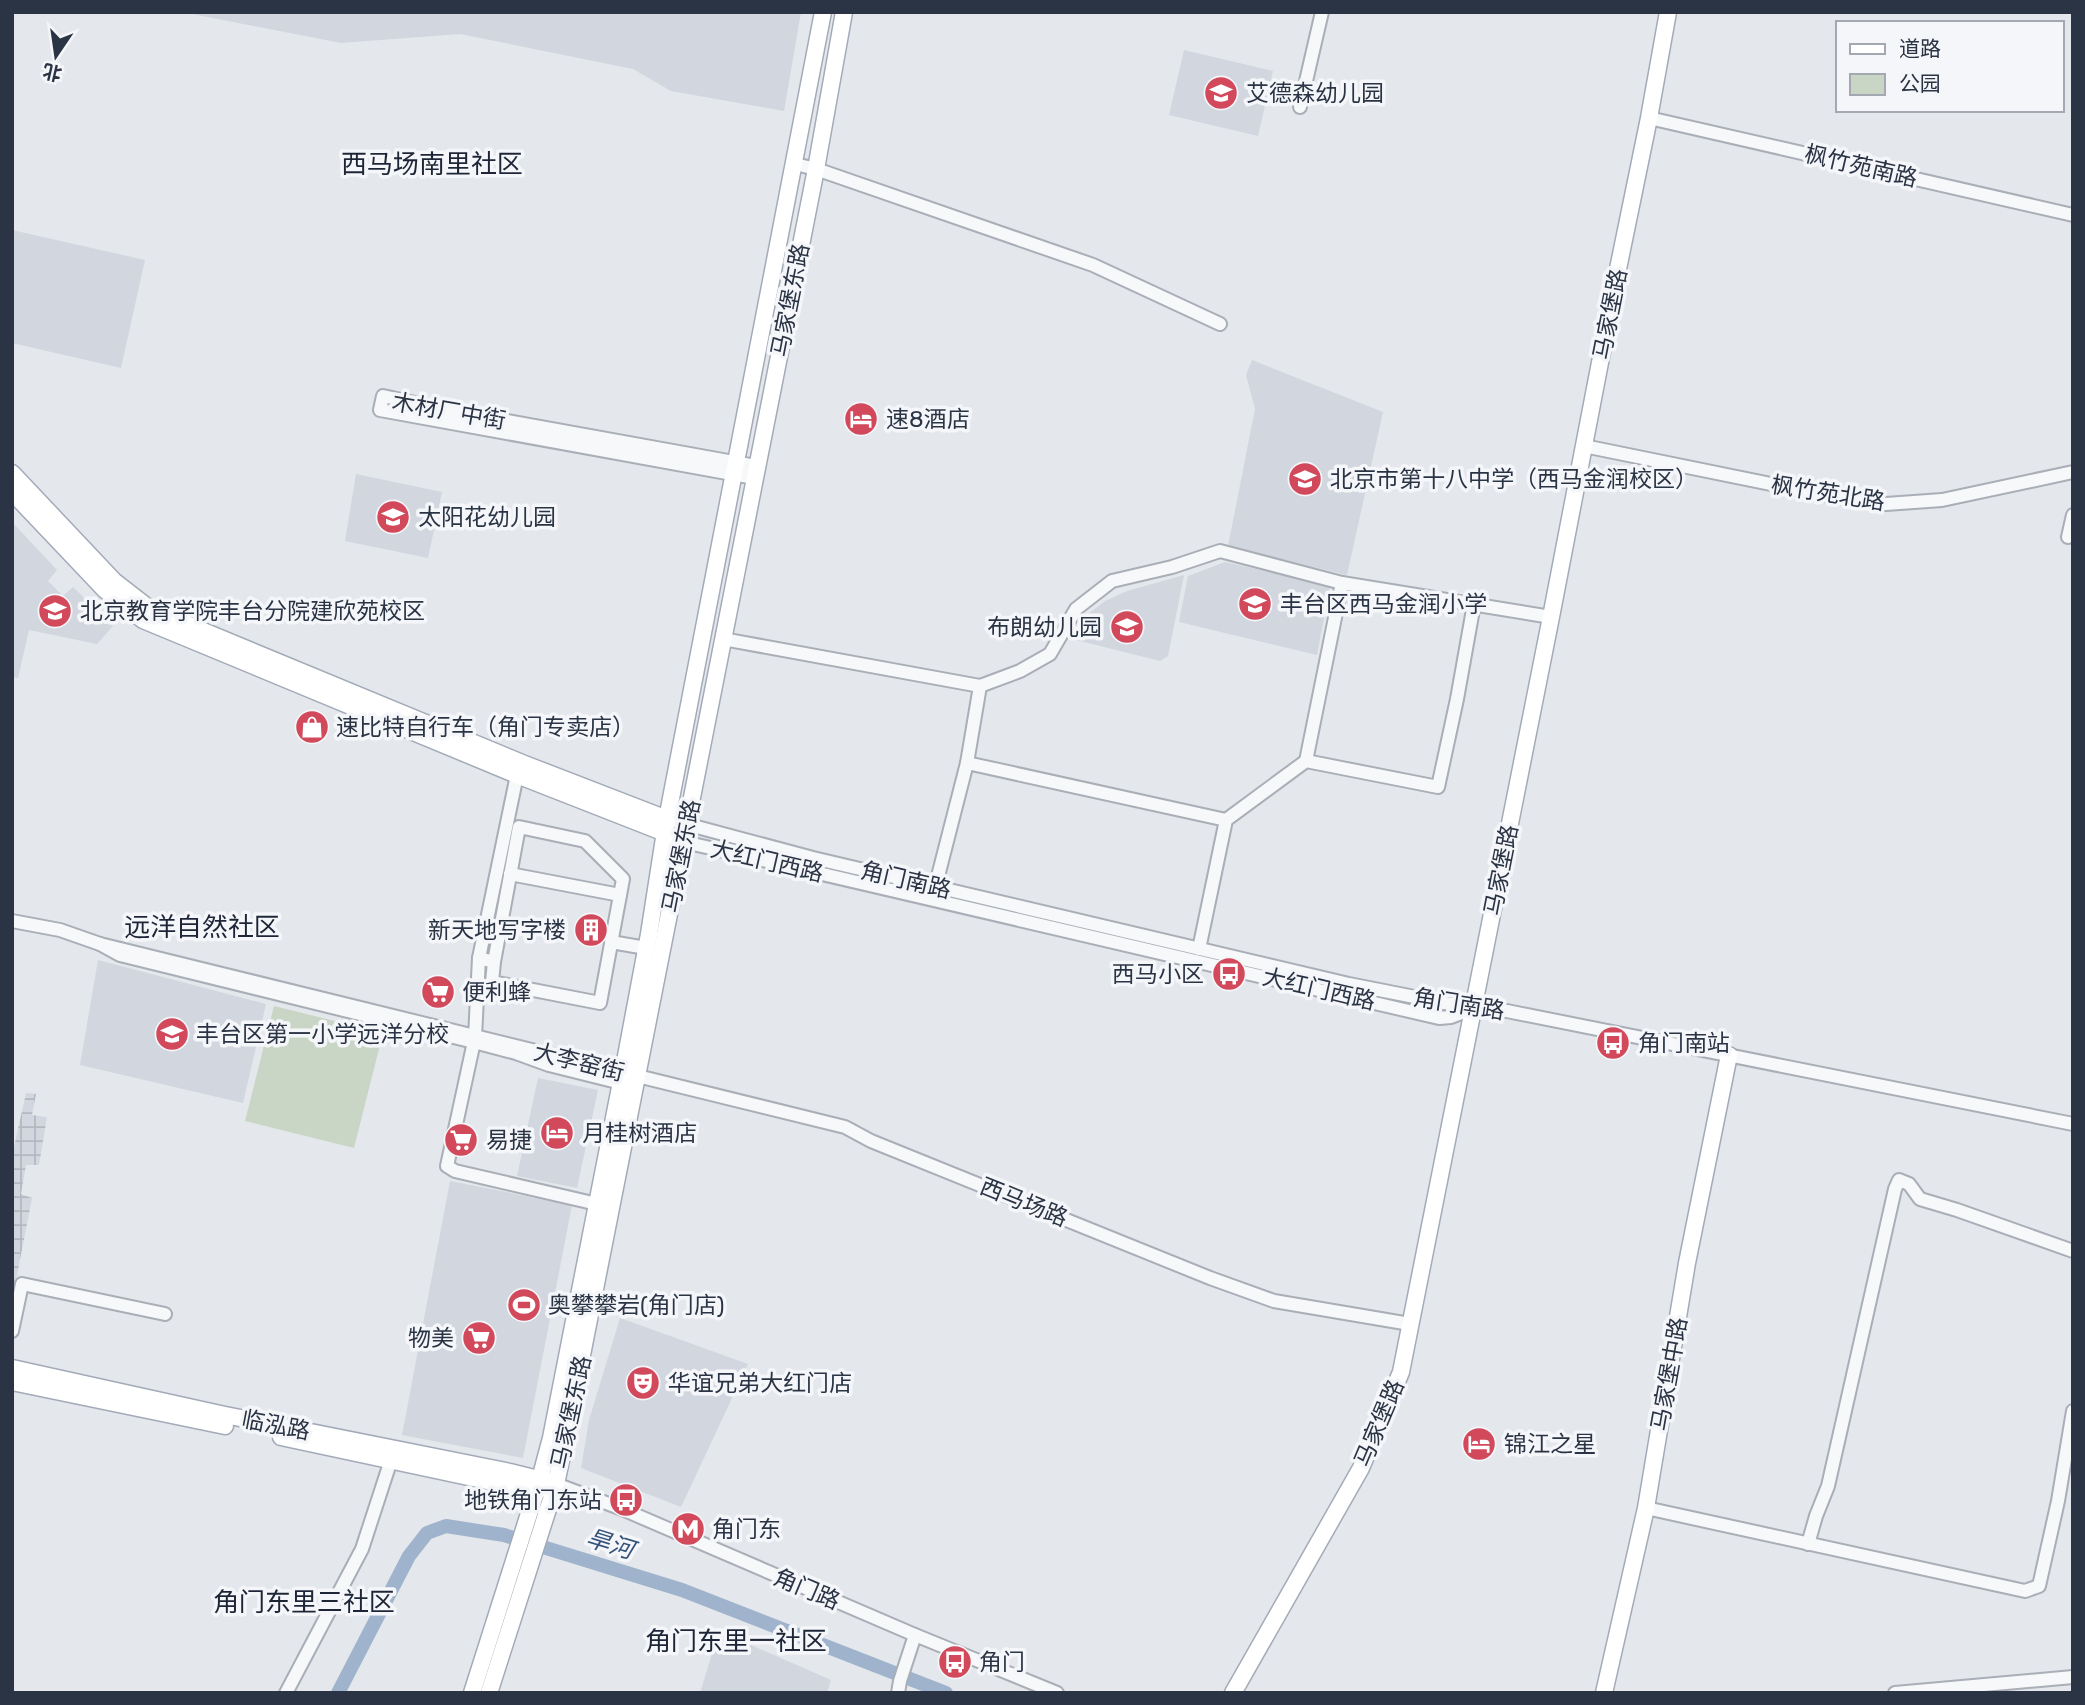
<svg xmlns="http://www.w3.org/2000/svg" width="2085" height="1705" viewBox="0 0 2085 1705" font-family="Rubik,'Noto Sans SC',sans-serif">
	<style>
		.built { fill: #d2d6de }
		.industrial { fill: url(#industrial-grid) }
		.park { fill: #c9d6c5 }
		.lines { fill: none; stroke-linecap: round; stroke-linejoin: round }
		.river { stroke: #9fb4cc; stroke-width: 14 }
		.minor-casing { stroke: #a9aeb7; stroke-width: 16 }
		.major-casing { stroke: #a3abb8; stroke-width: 19 }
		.minor { stroke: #f7f8fa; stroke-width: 12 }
		.major { stroke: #fff; stroke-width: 16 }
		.labels { text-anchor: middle; stroke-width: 7; stroke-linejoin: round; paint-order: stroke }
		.poi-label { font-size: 23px; fill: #2b3445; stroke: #f4f6f9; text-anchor: start }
		.street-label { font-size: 23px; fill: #2b3445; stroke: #f4f6f9 }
		.water-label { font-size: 24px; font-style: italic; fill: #34527a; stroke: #f4f6f9 }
		.quarter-label { font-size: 26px; fill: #1d2536; stroke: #f4f6f9 }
	</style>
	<defs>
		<pattern id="industrial-grid" width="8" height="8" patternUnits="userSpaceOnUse" patternTransform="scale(1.75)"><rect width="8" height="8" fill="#d2d6de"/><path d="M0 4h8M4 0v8" fill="none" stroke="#b4b8c0"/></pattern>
	</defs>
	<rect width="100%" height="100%" fill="#e4e7ec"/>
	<g class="built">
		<path d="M182,12H801L784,111L671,91L633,69L460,34L341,43Z"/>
		<path d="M1184,50L1273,71L1258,136L1169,115Z"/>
		<path d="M12,230L145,260L121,368L12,343Z"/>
		<path d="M1252,360L1383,412L1347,575L1228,546L1255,409L1246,375Z"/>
		<path d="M356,474L442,492L428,558L345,541Z"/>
		<path d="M12,522L57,570L48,581L63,596L73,587L113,626L97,644L29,630L18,678L12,677Z"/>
		<path d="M1225,562L1330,586L1317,655L1179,622L1188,576Z"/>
		<path d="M1184,575L1168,656L1160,661L1072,639L1087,615L1105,601L1127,591Z"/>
		<path d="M98,960L266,1004L243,1103L80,1065Z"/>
		<path d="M538,1078L598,1090L577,1188L517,1176Z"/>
		<path d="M450,1181L572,1205L523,1458L402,1435Z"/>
		<path d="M620,1318L748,1364L681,1507L581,1468L589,1420Z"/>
		<path d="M719,1631L831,1680L827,1693H700Z"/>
	</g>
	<path class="industrial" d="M26,1093L36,1094L32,1115L47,1117L39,1165H26L21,1194L32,1198L12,1301V1156Z"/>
	<path class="park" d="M274,1006L383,1033L354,1148L245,1121Z"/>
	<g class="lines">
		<path class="river" d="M338,1693L409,1556L427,1533L446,1526L504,1535L682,1590L946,1693"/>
		<g class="minor-casing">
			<g id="minor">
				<path d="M1300,107L1322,12"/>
				<path d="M1649,118L2073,215"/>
				<path d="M795,164L816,169L1093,265L1220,324"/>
				<path d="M1584,446L1825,495L1886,504L1942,500L2073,472"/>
				<path d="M754,478L380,410L383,396L447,410L756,466"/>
				<path d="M2068,537L2073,515"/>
				<path d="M723,639L980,686L1020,671L1050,654L1076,609L1112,581L1172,567L1220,551L1342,583L1551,617"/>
				<path d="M1306,761L1342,583"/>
				<path d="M967,763L1226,820"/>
				<path d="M517,775L479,958L475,1037L447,1166L455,1171L597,1204"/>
				<path d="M667,819L813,858L1349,984L1445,1003L1507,1011L2073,1124"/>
				<path d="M665,833L684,842L728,852L1439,1018L1451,1017L1474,1008"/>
				<path d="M510,874L620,895"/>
				<path d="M935,888L967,763L980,686"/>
				<path d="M12,921L60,930L100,944"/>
				<path d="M611,942L646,948"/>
				<path d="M1199,949L1226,820L1306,761L1438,787L1457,699L1474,604"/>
				<path d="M479,958L494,962L492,982L600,1003L623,879L585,841L519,827L494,962"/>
				<path d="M628,1080L621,1083L549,1065L516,1053L474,1042L120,955L100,944L845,1127L871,1141L1210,1278L1274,1301L1410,1324"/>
				<path d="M12,1331L22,1284L165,1314"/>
				<path d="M556,1484L622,1509L915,1635L1057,1693"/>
				<path d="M1646,1508L2025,1591L2039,1586L2058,1501L2073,1411"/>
				<path d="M1808,1544L1816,1516L1828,1486L1895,1189L1899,1180L1909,1184L1920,1199L1957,1210L2073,1251"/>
				<path d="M286,1693L362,1549L391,1460"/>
				<path d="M898,1693L900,1681L915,1635"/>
				<path d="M1895,1693L2073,1677"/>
			</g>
		</g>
		<g class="major-casing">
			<g id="major">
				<path d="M12,473L114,581L150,609L522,763L667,819"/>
				<path d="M12,492L105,590L143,620L517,775L665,833"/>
				<path d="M12,1368L225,1415L510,1472L550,1482"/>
				<path d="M12,1382L225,1426"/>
				<path d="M281,1437L520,1488L536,1490L544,1488"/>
				<path d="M472,1693L540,1479L551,1438L623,1072L649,934L667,819L823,12"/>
				<path d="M489,1693L556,1484L565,1441L816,169L844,12"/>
				<path d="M1233,1693L1361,1468L1401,1372L1551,617L1618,269L1649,118L1668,12"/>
				<path d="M1604,1693L1646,1508L1687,1263L1729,1055"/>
			</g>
		</g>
		<use href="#minor" class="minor"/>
		<use href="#major" class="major"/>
	</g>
	<defs>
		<g id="school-disc" transform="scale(1.75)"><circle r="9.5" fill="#d1495b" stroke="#f4f6f9"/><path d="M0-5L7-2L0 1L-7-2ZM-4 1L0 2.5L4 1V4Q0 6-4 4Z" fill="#fff"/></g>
		<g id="hotel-disc" transform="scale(1.75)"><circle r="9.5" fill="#d1495b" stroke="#f4f6f9"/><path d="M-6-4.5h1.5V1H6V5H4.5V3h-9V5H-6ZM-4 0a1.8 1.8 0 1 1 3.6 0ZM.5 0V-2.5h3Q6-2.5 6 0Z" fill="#fff"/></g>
		<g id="university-disc" transform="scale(1.75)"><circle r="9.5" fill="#d1495b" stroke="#f4f6f9"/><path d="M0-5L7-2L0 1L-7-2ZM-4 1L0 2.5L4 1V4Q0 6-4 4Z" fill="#fff"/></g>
		<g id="shop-disc" transform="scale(1.75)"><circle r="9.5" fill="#d1495b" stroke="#f4f6f9"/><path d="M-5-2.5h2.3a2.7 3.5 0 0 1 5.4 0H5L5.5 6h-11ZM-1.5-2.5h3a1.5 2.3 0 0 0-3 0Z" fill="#fff"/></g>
		<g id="building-disc" transform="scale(1.75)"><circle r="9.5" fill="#d1495b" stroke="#f4f6f9"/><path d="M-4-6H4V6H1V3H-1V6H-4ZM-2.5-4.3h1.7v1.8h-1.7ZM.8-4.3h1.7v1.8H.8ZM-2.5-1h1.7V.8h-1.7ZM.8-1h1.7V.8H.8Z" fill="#fff"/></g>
		<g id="bus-disc" transform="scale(1.75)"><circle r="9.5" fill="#d1495b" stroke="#f4f6f9"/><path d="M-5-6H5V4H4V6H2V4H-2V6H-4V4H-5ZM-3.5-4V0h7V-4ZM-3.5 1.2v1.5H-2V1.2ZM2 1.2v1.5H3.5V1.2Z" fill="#fff"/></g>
		<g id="supermarket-disc" transform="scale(1.75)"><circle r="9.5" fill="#d1495b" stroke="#f4f6f9"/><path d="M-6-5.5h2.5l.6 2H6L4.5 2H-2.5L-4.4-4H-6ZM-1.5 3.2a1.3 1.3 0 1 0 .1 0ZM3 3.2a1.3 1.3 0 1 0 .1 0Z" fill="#fff"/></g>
		<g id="stadium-disc" transform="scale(1.75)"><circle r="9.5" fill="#d1495b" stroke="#f4f6f9"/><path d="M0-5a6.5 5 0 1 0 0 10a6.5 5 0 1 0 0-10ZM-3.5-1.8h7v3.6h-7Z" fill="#fff"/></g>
		<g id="theatre-disc" transform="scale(1.75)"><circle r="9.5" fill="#d1495b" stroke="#f4f6f9"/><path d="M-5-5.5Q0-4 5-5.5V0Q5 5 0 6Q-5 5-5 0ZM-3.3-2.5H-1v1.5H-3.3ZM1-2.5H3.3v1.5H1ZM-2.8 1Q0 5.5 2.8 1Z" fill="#fff"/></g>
		<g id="metro-disc" transform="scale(1.75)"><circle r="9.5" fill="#d1495b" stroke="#f4f6f9"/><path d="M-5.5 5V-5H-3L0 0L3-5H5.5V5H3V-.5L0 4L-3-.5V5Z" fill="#fff"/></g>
	</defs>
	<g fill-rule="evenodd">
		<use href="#school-disc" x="1221" y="93"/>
		<use href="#hotel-disc" x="861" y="419"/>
		<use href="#school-disc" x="1305" y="479"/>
		<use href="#school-disc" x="393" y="517"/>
		<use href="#school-disc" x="1255" y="604"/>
		<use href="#university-disc" x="55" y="611"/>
		<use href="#school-disc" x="1127" y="627"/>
		<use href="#shop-disc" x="312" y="727"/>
		<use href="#building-disc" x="591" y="930"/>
		<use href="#bus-disc" x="1229" y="974"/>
		<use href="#supermarket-disc" x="438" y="992"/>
		<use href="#school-disc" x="172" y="1034"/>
		<use href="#bus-disc" x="1613" y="1043"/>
		<use href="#hotel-disc" x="557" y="1133"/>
		<use href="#supermarket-disc" x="461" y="1140"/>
		<use href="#stadium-disc" x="524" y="1305"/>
		<use href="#supermarket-disc" x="479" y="1338"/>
		<use href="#theatre-disc" x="643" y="1383"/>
		<use href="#hotel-disc" x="1479" y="1444"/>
		<use href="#bus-disc" x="626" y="1500"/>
		<use href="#metro-disc" x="688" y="1529"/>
		<use href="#bus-disc" x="955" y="1662"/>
	</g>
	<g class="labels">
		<g class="poi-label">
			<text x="1246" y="101">艾德森幼儿园</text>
			<text x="886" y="427">速8酒店</text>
			<text x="1330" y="487">北京市第十八中学（西马金润校区）</text>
			<text x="418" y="525">太阳花幼儿园</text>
			<text x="1280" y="612">丰台区西马金润小学</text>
			<text x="80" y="619">北京教育学院丰台分院建欣苑校区</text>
			<text x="1102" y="635" text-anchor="end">布朗幼儿园</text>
			<text x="336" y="735">速比特自行车（角门专卖店）</text>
			<text x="566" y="938" text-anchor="end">新天地写字楼</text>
			<text x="1204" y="982" text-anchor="end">西马小区</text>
			<text x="462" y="1000">便利蜂</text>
			<text x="196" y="1042">丰台区第一小学远洋分校</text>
			<text x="1638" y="1051">角门南站</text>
			<text x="582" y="1141">月桂树酒店</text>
			<text x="486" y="1148">易捷</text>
			<text x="548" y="1313">奥攀攀岩(角门店)</text>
			<text x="454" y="1346" text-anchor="end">物美</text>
			<text x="668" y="1391">华谊兄弟大红门店</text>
			<text x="1504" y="1452">锦江之星</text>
			<text x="602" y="1508" text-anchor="end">地铁角门东站</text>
			<text x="712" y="1537">角门东</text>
			<text x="979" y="1670">角门</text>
		</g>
		<g class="street-label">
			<text transform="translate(1861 166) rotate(13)" y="8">枫竹苑南路</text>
			<text transform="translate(790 300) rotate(-79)" y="8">马家堡东路</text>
			<text transform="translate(1610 314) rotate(-79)" y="8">马家堡路</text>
			<text transform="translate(449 411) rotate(10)" y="8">木材厂中街</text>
			<text transform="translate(1828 493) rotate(9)" y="8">枫竹苑北路</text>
			<text transform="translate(681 856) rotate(-79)" y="8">马家堡东路</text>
			<text transform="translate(767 861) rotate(13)" y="8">大红门西路</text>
			<text transform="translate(1501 870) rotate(-79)" y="8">马家堡路</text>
			<text transform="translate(906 880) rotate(13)" y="8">角门南路</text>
			<text transform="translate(1319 989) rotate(13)" y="8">大红门西路</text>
			<text transform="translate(1459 1004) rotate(9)" y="8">角门南路</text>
			<text transform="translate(579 1062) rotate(14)" y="8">大李窑街</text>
			<text transform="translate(1024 1202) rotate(22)" y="8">西马场路</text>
			<text transform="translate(1669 1374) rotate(-80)" y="8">马家堡中路</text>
			<text transform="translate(571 1412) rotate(-78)" y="8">马家堡东路</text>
			<text transform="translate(1379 1423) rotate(-67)" y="8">马家堡路</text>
			<text transform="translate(276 1425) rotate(11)" y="8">临泓路</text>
			<text transform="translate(807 1589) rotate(23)" y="8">角门路</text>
		</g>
		<g class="water-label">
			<text transform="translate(610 1544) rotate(17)" y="8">旱河</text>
		</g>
		<g class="quarter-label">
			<text x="432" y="173">西马场南里社区</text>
			<text x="202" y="936">远洋自然社区</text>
			<text x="304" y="1611">角门东里三社区</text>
			<text x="736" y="1650">角门东里一社区</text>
		</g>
	</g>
	<rect width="2085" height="1705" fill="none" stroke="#2b3445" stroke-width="28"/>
	<rect x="1836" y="21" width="228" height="91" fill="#f4f6f9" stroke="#a4a8b1" stroke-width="2"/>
	<rect x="1850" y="44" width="35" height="10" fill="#ffffff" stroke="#a4a8b1" stroke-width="2"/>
	<text x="1899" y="56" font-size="21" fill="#2b3445">道路</text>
	<rect x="1850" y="74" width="35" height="21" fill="#c9d6c5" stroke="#a4a8b1" stroke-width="2"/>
	<text x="1899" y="91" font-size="21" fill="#2b3445">公园</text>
	<g transform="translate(56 56) rotate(193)" stroke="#f4f6f9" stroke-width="5" paint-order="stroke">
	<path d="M0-5L12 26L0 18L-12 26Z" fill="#2b3445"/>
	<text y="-10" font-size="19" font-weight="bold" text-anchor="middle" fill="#2b3445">北</text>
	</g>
</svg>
